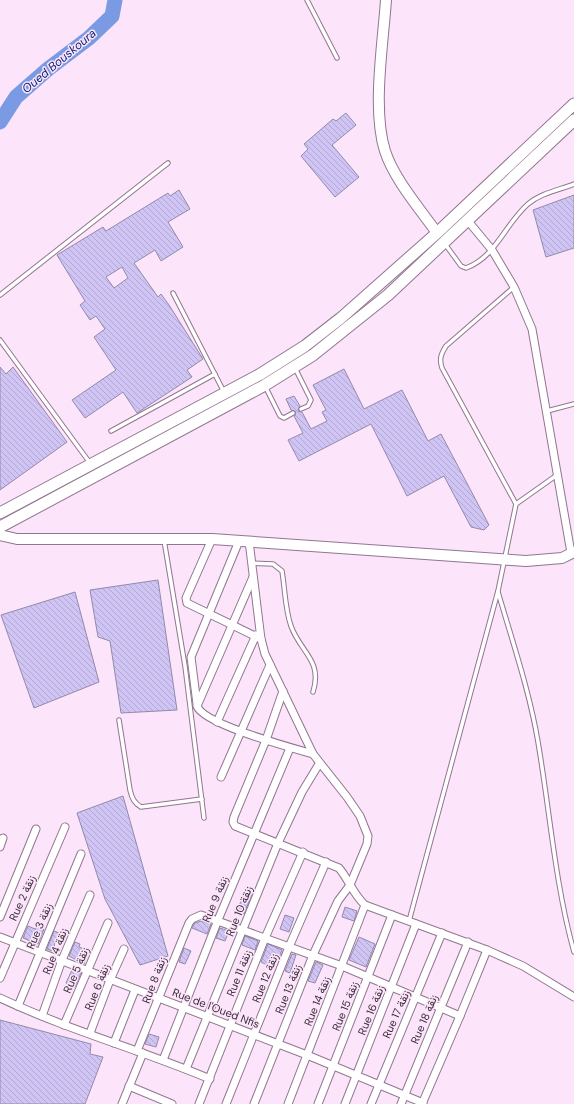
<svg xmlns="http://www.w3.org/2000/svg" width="574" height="1104" viewBox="0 0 574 1104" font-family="'DM Sans',Vazirmatn,sans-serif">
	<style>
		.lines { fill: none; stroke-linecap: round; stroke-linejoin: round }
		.river { stroke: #7a9be3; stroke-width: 15 }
		.building { fill: url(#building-back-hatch); stroke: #928aab; fill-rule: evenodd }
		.lane-casing { stroke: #91768f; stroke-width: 5.5 }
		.street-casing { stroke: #91768f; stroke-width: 9 }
		.secondary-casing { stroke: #91768f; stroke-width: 12 }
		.primary-casing { stroke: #91768f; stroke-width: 13 }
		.lane { stroke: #fff; stroke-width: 3.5 }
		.street { stroke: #fff; stroke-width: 7 }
		.secondary { stroke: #fff; stroke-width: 10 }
		.primary { stroke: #fff; stroke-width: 11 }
		.labels { text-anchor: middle; stroke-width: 3; stroke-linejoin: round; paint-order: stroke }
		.street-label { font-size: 11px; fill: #392e39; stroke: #fce4fb }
		.water-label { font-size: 12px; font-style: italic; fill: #0c2879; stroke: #fce4fb }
	</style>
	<defs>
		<pattern id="building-back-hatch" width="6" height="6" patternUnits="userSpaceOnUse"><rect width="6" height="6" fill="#cfc4f4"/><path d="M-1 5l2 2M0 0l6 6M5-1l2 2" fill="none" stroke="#b2a9d2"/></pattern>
	</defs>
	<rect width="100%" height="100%" fill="#fce4fb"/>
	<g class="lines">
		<path class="river" d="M0,122L16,97L48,69L89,38L112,16L115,0"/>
	</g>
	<g class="building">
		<path d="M346,113L356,125L332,145L359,177L335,197L301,156L308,149L304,144L333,119L336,121Z"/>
		<path d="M179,190L190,209L168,222L183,247L161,261L155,250L134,263L158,297L161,294L169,305L203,359L187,370L192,377L137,413L123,392L85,418L72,400L116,370L94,337L105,329L96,316L90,320L80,305L85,301L57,255L103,227L106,231L168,193L170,196ZM122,267L128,278L114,288L106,277Z"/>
		<path d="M574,195V248L546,257L533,210Z"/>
		<path d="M0,367L6,374L13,367L67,442L0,490Z"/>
		<path d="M344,369L364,409L402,390L428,441L441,434L489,525L484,530L471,527L444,476L407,496L371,424L299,461L288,440L303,433L294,416L296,412L291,410L286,399L294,396L300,406L298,411L302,412L311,429L327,421L322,412L326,410L313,385Z"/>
		<path d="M158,580L177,710L121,713L110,641L98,637L90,590Z"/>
		<path d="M75,592L99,682L34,708L1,615Z"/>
		<path d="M123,796L168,956L140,965L105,899L77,813Z"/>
		<path d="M245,891L252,894L244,914L237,911Z"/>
		<path d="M345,907L357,911L354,921L342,917Z"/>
		<path d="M285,915L294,918L289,932L280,929Z"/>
		<path d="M201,921L211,924L207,934L192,928L195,923Z"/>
		<path d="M28,926L35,929L36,926L44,929L38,944L23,938Z"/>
		<path d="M220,928L229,931L225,941L216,938Z"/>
		<path d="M54,931L59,933L52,951L47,949Z"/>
		<path d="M245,936L258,941L255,950L242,945Z"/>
		<path d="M359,937L375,944L366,967L349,960Z"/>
		<path d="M75,942L80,944L79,947L89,951L84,964L69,956Z"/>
		<path d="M268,944L282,950L278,961L270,957L267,965L261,962Z"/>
		<path d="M184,948L191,951L185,964L179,962Z"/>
		<path d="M292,954L296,955L290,973L285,971Z"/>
		<path d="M316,962L323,965L315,983L308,981Z"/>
		<path d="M72,970L81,973L75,987L66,983Z"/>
		<path d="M0,1020L91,1044L90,1054L103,1057L85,1104H0Z"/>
		<path d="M149,1034L159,1037L156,1047L145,1044Z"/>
	</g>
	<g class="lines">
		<g class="lane-casing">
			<g id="lane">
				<path d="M307,0L337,58"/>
				<path d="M445,244L461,266L466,268C496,257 505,224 528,204C541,193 559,190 574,184"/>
				<path d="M173,293L224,392"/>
				<path d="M0,295L168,163"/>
				<path d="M0,340L90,463"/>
				<path d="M295,368L311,400L308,406L301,409"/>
				<path d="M265,386L280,416L284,418L293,413"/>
				<path d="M547,411L574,404"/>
				<path d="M111,431L215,374"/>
				<path d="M516,504L557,475"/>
				<path d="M164,540L185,666L204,818"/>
				<path d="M251,563L273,564L282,571C285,589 285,609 291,626C300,652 323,660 313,692"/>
				<path d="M498,592C512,640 530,693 538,742C550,812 555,884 574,952"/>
				<path d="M119,720L130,790C132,798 134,803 141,807L202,799"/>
				<path d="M409,921L498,591L516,504L442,368C439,359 441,354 446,346L514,287"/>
			</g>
		</g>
		<g class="street-casing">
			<g id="street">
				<path d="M468,221L492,250L514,287L532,329L571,553"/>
				<path d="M212,539L186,598L187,603L261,639"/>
				<path d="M249,541L261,639L265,654L313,754L347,797L360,816L368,836L367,844L350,885L338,901L313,955L254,1104"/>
				<path d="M253,577L197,706C203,724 292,748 313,754"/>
				<path d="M283,691L266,740L234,817L233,822L235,826L339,868C349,880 353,894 365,905L487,950L523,966L574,997"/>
				<path d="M197,704L191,657L239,541"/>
				<path d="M217,722L256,635"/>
				<path d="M221,777L270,665"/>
				<path d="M0,847L3,838"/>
				<path d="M0,917L36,829"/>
				<path d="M0,937L307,1055L423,1103"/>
				<path d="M0,978L65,827"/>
				<path d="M0,998C68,1030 141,1050 210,1079"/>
				<path d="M18,1006L81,854"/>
				<path d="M42,1016L62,960L90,895"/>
				<path d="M64,1025L108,923"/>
				<path d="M90,1033L110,980L124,949"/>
				<path d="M114,1043L135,990"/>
				<path d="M137,1051L189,923L192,919L201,915L342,966L460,1016"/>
				<path d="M163,1060L218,920L290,748"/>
				<path d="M186,1069L278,843L302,792L319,764"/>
				<path d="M129,1086L172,1104"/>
				<path d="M122,1104L143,1053"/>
				<path d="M199,1104L265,938L303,852"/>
				<path d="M226,1104L289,947L326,862"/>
				<path d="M288,1104L365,905"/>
				<path d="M318,1104L392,915"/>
				<path d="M345,1104L416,924"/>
				<path d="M371,1104L442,933"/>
				<path d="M401,1104L468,942"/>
				<path d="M422,1104L460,1016L487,950"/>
			</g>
		</g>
		<g class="secondary-casing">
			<g id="secondary">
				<path d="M386,0C383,44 372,110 385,151C394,179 420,209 437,233"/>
				<path d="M0,535L17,539H212L526,561L562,558L574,552"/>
			</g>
		</g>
		<g class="primary-casing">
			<g id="primary">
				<path d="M0,513L259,375L305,346L341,318L437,233L574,104"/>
				<path d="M0,527L265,385L313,355L388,295L574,120"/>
			</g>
		</g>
		<use href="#lane" class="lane"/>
		<use href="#street" class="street"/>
		<use href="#secondary" class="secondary"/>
		<use href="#primary" class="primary"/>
	</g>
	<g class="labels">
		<g class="street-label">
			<text transform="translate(22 898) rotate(-66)" y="4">Rue 2 زنقة</text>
			<text transform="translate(215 899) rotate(-67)" y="4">Rue 9 زنقة</text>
			<text transform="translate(239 911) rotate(-68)" y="4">Rue 10 زنقة</text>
			<text transform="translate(39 926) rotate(-67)" y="4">Rue 3 زنقة</text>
			<text transform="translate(55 951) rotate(-68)" y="4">Rue 4 زنقة</text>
			<text transform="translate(76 970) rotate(-67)" y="4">Rue 5 زنقة</text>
			<text transform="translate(239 973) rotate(-68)" y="4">Rue 11 زنقة</text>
			<text transform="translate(265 978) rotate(-68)" y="4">Rue 12 زنقة</text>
			<text transform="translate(154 980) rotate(-69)" y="4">Rue 8 زنقة</text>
			<text transform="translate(97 987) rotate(-68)" y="4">Rue 6 زنقة</text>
			<text transform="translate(288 989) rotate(-68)" y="4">Rue 13 زنقة</text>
			<text transform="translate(317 1001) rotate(-68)" y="4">Rue 14 زنقة</text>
			<text transform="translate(345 1006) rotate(-68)" y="4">Rue 15 زنقة</text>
			<text transform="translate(216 1008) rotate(21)" y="4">Rue de l'Oued Nfis</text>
			<text transform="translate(371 1010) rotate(-68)" y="4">Rue 16 زنقة</text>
			<text transform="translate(396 1014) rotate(-66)" y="4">Rue 17 زنقة</text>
			<text transform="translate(424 1019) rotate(-67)" y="4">Rue 18 زنقة</text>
		</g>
		<g class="water-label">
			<text transform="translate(59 61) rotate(-40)" y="4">Oued Bouskoura</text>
		</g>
	</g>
</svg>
